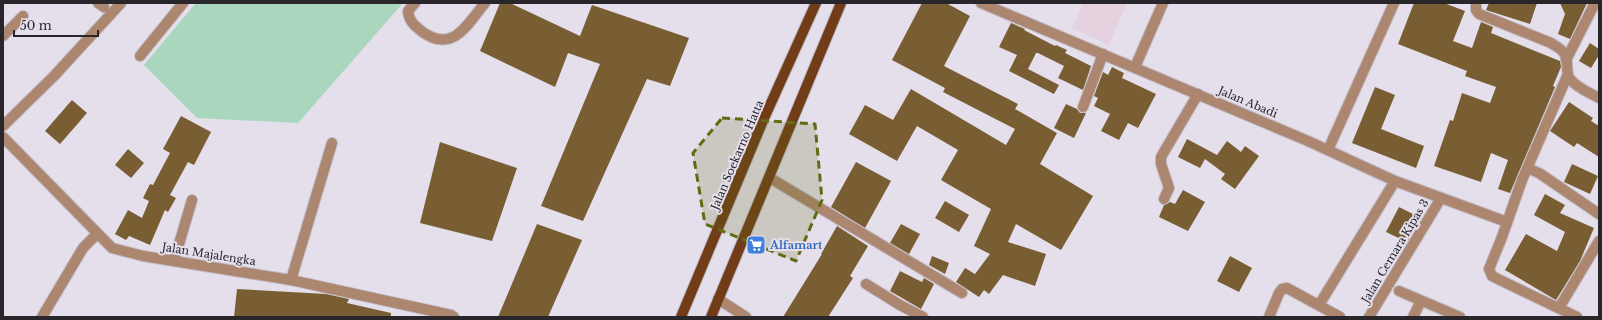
<svg xmlns="http://www.w3.org/2000/svg" width="1602" height="320" viewBox="0 0 1602 320" font-family="'Libre Baskerville',serif">
	<style>
		.education { fill: #e6d1de }
		.green { fill: #a9d6bc }
		.building { fill: #795d33 }
		.lines { fill: none; stroke-linecap: round; stroke-linejoin: round }
		.minor-casing { stroke: #bfbac5; stroke-width: 12 }
		.major-casing { stroke: #bfbac5; stroke-width: 12 }
		.minor { stroke: #ac866e; stroke-width: 10 }
		.major { stroke: #713d18; stroke-width: 10 }
		.marked { fill: #606c14; fill-opacity: 0.2; stroke: #606c14; stroke-width: 3; stroke-dasharray: 8 5; stroke-linejoin: round }
		.labels { text-anchor: middle; stroke-width: 4; stroke-linejoin: round; paint-order: stroke }
		.street-label { font-size: 11px; fill: #29262b; stroke: #e5dfec }
		.shop-label { font-size: 11px; font-weight: bold; fill: #366cbe; stroke: #e5dfec; text-anchor: start }
	</style>
	<rect width="100%" height="100%" fill="#e5dfec"/>
	<path class="education" d="M1083,3H1127L1109,45L1072,28Z"/>
	<path class="green" d="M196,3H403L298,123L197,118L144,65Z"/>
	<g class="building">
		<path d="M500,3H510L580,36L592,5L689,38L670,86L647,79L583,221L541,206L600,64L568,53L555,87L480,51Z"/>
		<path d="M922,3H946L970,16L944,66L1018,104L1015,109L1057,133L1040,164L1093,196L1061,250L1016,224L1008,242L1046,254L1035,286L1003,275L989,294L984,290L979,297L956,282L965,268L975,274L990,254L974,246L991,209L941,180L958,150L917,126L897,161L849,134L865,105L893,120L911,89L1006,145L1015,129L943,92L945,88L892,60Z"/>
		<path d="M1414,3H1444L1465,11L1453,41L1472,48L1481,22L1493,27L1491,33L1560,61L1561,67L1553,86L1555,87L1510,193L1498,189L1508,160L1491,153L1481,182L1434,166L1450,120L1453,121L1462,93L1490,103L1496,87L1465,76L1467,71L1398,44Z"/>
		<path d="M1489,3H1537L1530,24L1486,10Z"/>
		<path d="M1560,3H1587L1570,39L1558,34L1565,14Z"/>
		<path d="M1011,23L1025,29L1024,30L1055,46L1056,45L1067,50L1065,53L1091,66L1083,90L1058,78L1064,66L1038,53H1036L1028,69L1059,85L1054,94L1009,71L1017,55L999,47Z"/>
		<path d="M1590,43L1599,49V55L1591,68L1579,61Z"/>
		<path d="M1112,67L1124,73L1122,78L1156,94L1138,128L1128,123L1119,140L1101,131L1110,114L1094,106L1098,98L1094,96L1103,72L1108,75Z"/>
		<path d="M1375,87L1395,95L1381,129L1424,146L1416,168L1352,143Z"/>
		<path d="M72,100L87,113L60,144L45,131Z"/>
		<path d="M1569,102L1593,118L1591,121L1599,126V157L1577,143L1574,147L1550,131Z"/>
		<path d="M1066,104L1077,109L1080,113H1086L1074,138L1054,128Z"/>
		<path d="M181,116L211,132L194,165L188,162L170,195L176,198L168,212L165,210L150,245L129,236L126,240L115,234L128,210L142,218L149,201L143,198L150,184L153,185L170,153L163,149Z"/>
		<path d="M1187,139L1217,155L1227,141L1241,152L1245,146L1259,156L1235,189L1221,179L1225,174L1205,159L1200,168L1178,157Z"/>
		<path d="M440,142L517,168L492,241L420,223Z"/>
		<path d="M128,149L144,163L131,178L115,165Z"/>
		<path d="M856,162L891,181L865,228L831,207Z"/>
		<path d="M1572,164L1598,176L1590,194L1564,182Z"/>
		<path d="M1183,190L1205,202L1188,231L1159,217L1164,205L1170,202L1175,204Z"/>
		<path d="M1545,194L1565,205L1560,213L1594,228L1580,261L1556,300L1505,270L1526,234L1557,251L1565,232L1534,215Z"/>
		<path d="M945,201L969,215L959,232L935,218Z"/>
		<path d="M1399,207L1421,218L1407,242L1386,232Z"/>
		<path d="M537,224L582,240L548,317H498Z"/>
		<path d="M901,224L920,234L909,254L890,243Z"/>
		<path d="M837,226L868,246L850,276L853,278L828,317H783L822,254H821Z"/>
		<path d="M932,256L949,263L945,274L929,265Z"/>
		<path d="M1230,256L1252,268L1239,292L1217,281Z"/>
		<path d="M900,271L922,282L924,278L934,284L921,309L890,291Z"/>
		<path d="M237,289L326,294L349,299L347,303L391,313V317H234Z"/>
	</g>
	<g class="lines">
		<g class="minor-casing">
			<g id="minor">
				<path d="M98,3L104,7"/>
				<path d="M415,3L408,11C409,22 415,26 424,33C454,53 468,23 485,3"/>
				<path d="M981,3L1308,141L1395,181L1507,222"/>
				<path d="M1476,3V10L1479,14L1551,43C1555,46 1563,49 1565,55C1569,63 1565,72 1570,79C1577,88 1590,93 1599,98"/>
				<path d="M3,36L23,16"/>
				<path d="M140,56L183,3"/>
				<path d="M1566,60L1595,3"/>
				<path d="M1135,67L1163,3"/>
				<path d="M1568,74L1522,180L1502,237L1489,269L1492,276L1500,280L1577,317"/>
				<path d="M1083,107L1103,54"/>
				<path d="M3,126L54,76L121,3"/>
				<path d="M3,137L112,248L143,256L291,280L451,315L454,317"/>
				<path d="M1328,150L1394,3"/>
				<path d="M1527,168L1539,173L1599,214"/>
				<path d="M770,178L962,293"/>
				<path d="M1164,199L1169,188L1161,164V157L1198,94"/>
				<path d="M174,261L192,200"/>
				<path d="M291,280L332,143"/>
				<path d="M866,284L900,305L923,317"/>
				<path d="M1399,291L1460,317"/>
				<path d="M718,299L746,317"/>
				<path d="M1319,305L1395,181"/>
				<path d="M1559,308L1599,241"/>
				<path d="M42,317L83,248L97,234"/>
				<path d="M1269,317L1279,293L1282,289L1287,288L1340,317"/>
				<path d="M1369,317L1441,198"/>
				<path d="M1413,317L1421,301"/>
			</g>
		</g>
		<g class="major-casing">
			<g id="major">
				<path d="M681,317L762,123L816,3"/>
				<path d="M711,317L841,3"/>
			</g>
		</g>
		<use href="#minor" class="minor"/>
		<use href="#major" class="major"/>
	</g>
	<path class="marked" d="M722,118L815,124L822,200L796,261L705,224L693,153Z"/>
	<defs>
		<g id="supermarket-square" transform="scale(1)"><rect x="-9" y="-9" width="18" height="18" rx="4" fill="#3f7fe0" stroke="#e5dfec"/><path d="M-6-5.5h2.5l.6 2H6L4.5 2H-2.5L-4.4-4H-6ZM-1.5 3.2a1.3 1.3 0 1 0 .1 0ZM3 3.2a1.3 1.3 0 1 0 .1 0Z" fill="#fff"/></g>
	</defs>
	<g fill-rule="evenodd">
		<use href="#supermarket-square" x="756" y="245"/>
	</g>
	<g class="labels">
		<g class="street-label">
			<text transform="translate(1248 102) rotate(23)" y="4">Jalan Abadi</text>
			<text transform="translate(737 155) rotate(-67)" y="4">Jalan Soekarno Hatta</text>
			<text transform="translate(1395 251) rotate(-59)" y="4">Jalan Cemara Kipas 3</text>
			<text transform="translate(209 254) rotate(9)" y="4">Jalan Majalengka</text>
		</g>
		<g class="shop-label">
			<text x="770" y="249">Alfamart</text>
		</g>
	</g>
	<rect width="1602" height="320" fill="none" stroke="#29262b" stroke-width="8"/>
	<path d="M14 30v6h84v-6" fill="none" stroke="#29262b" stroke-width="2"/>
	<text x="20" y="30" font-size="12" fill="#29262b" stroke="#e5dfec" stroke-width="3" paint-order="stroke">50 m</text>
</svg>
